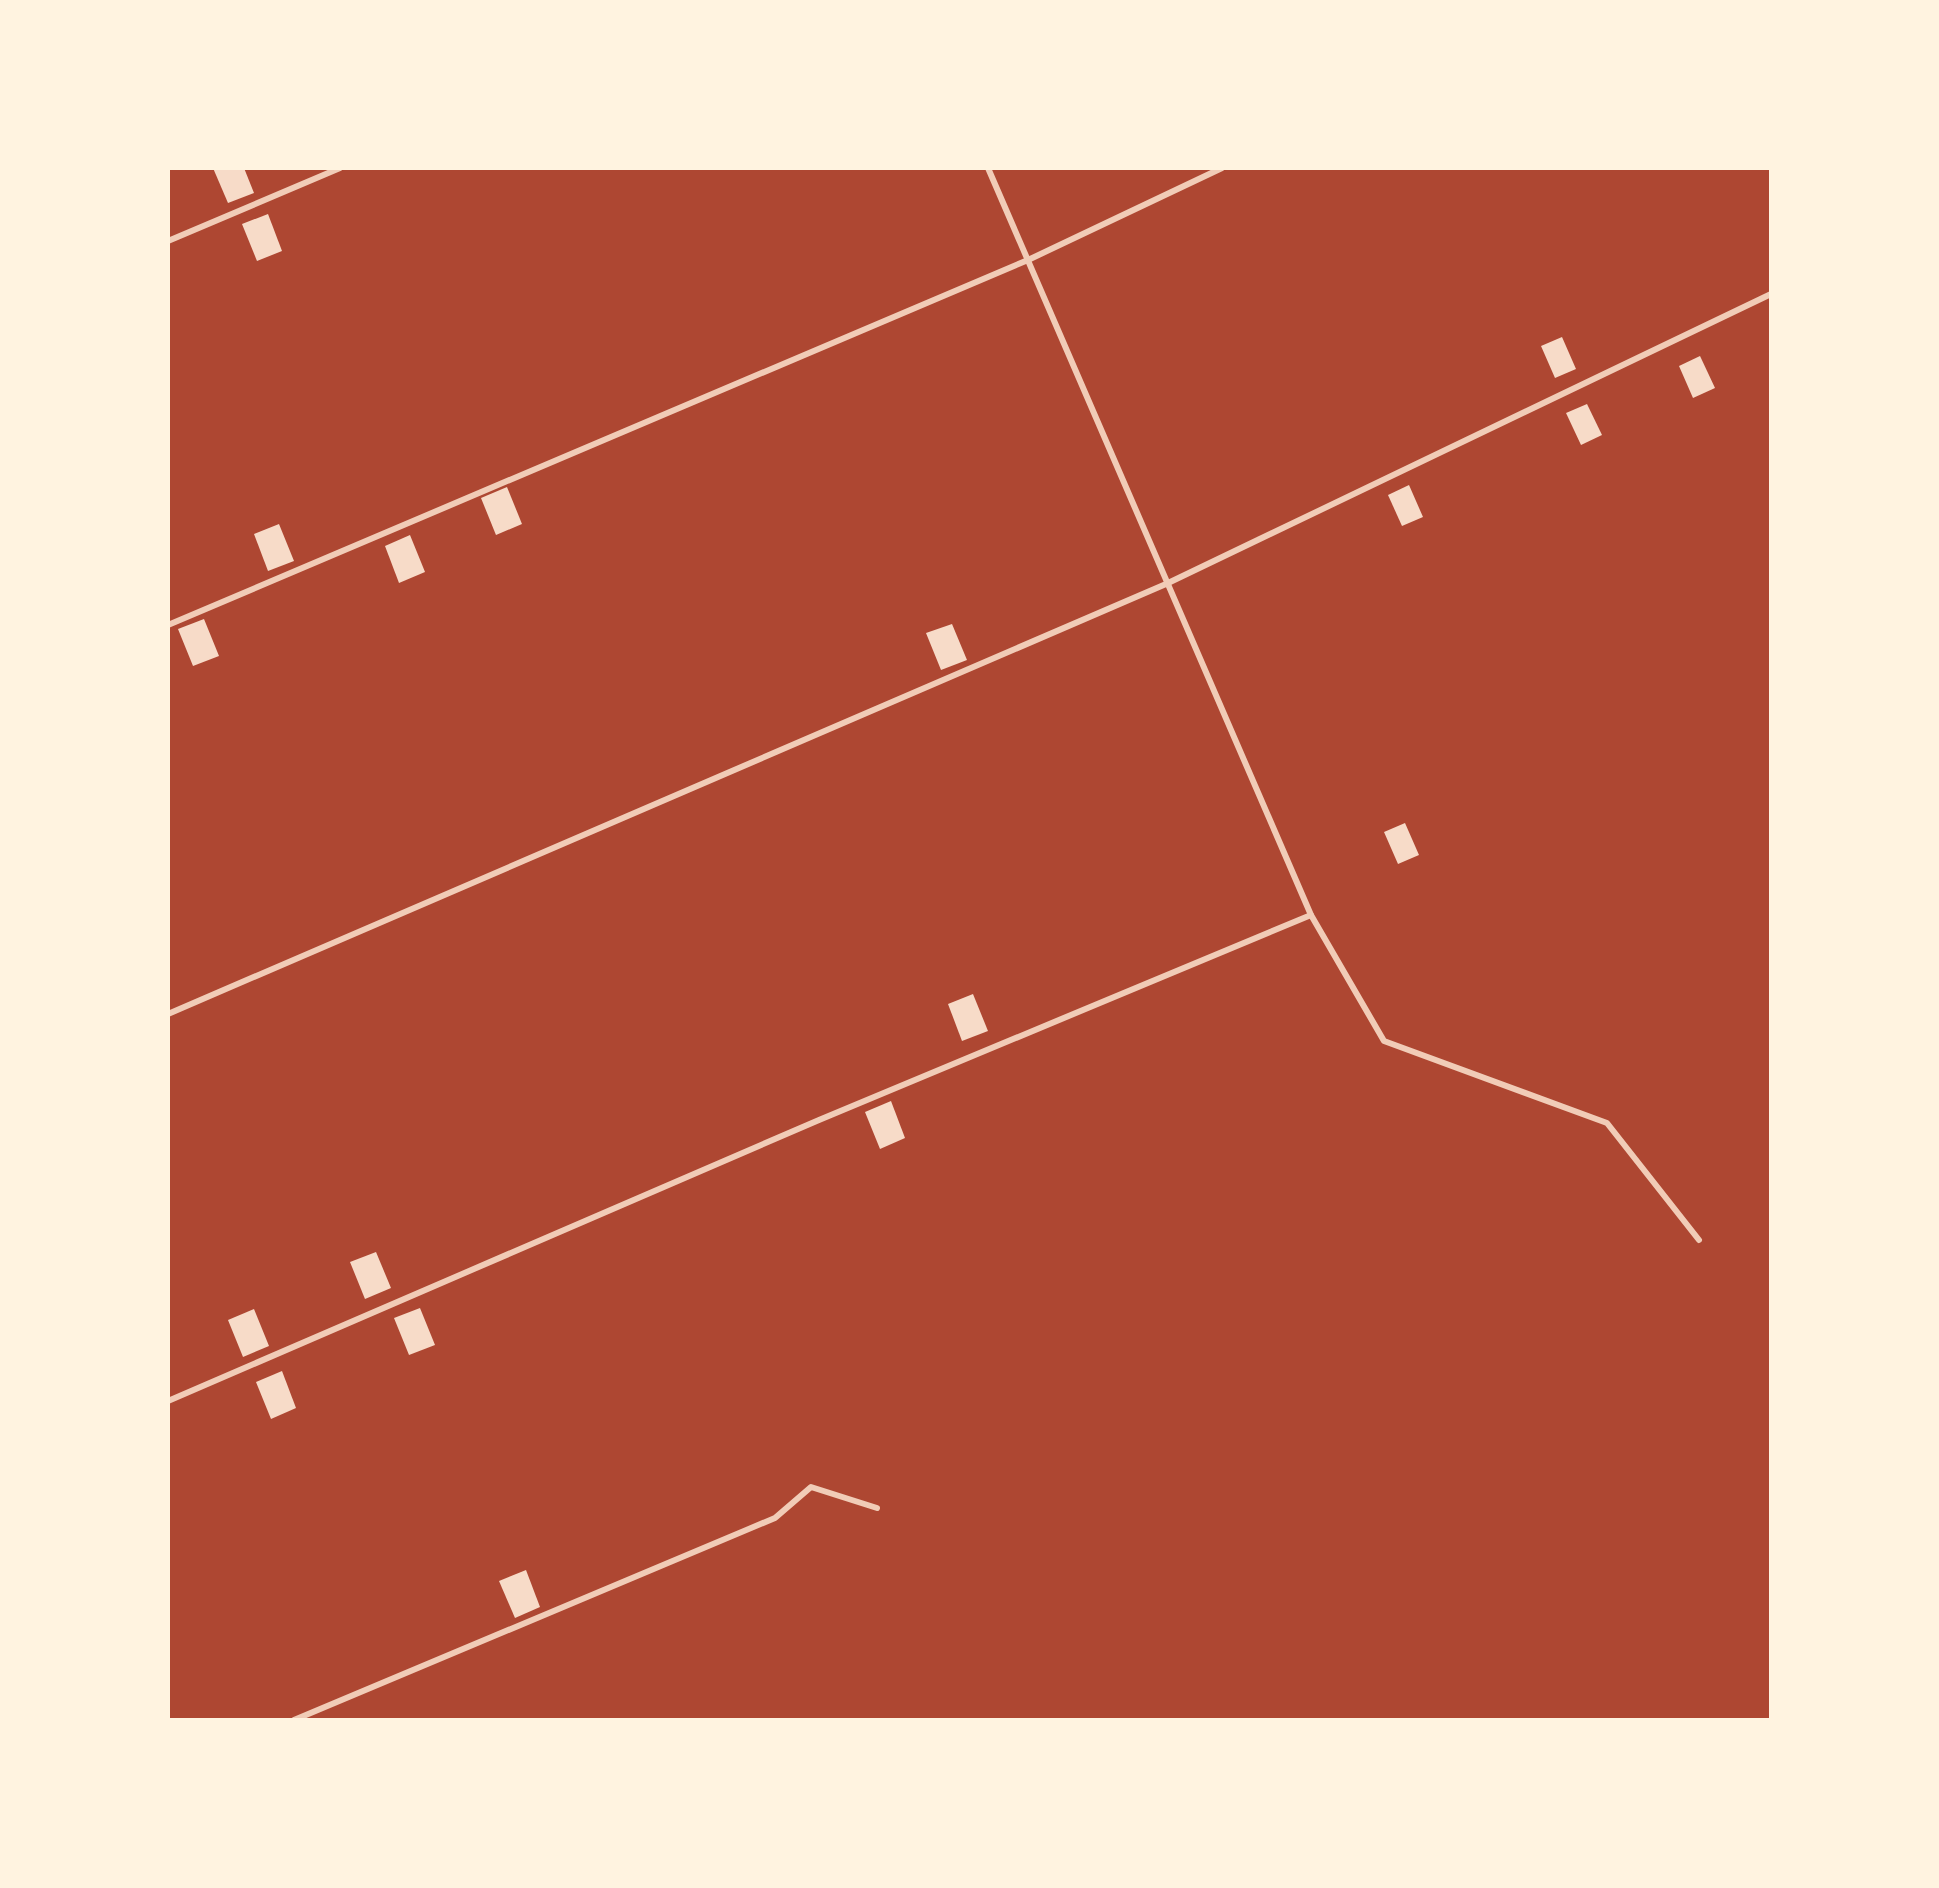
<svg xmlns="http://www.w3.org/2000/svg" width="1939" height="1888" viewBox="0 0 1939 1888" font-family="'DM Sans',sans-serif">
	<style>
		.green { fill: #ae4732 }
		.building { fill: #f7dbc8 }
		.lines { fill: none; stroke-linecap: round; stroke-linejoin: round }
		.service { stroke: #f1ccb7; stroke-width: 6 }
	</style>
	<rect width="100%" height="100%" fill="#c8553d"/>
	<rect class="green" x="168" y="168" width="1603" height="1552"/>
	<g class="building">
		<path d="M213,168H244L254,193L228,203Z"/>
		<path d="M268,214L282,251L257,261L242,224Z"/>
		<path d="M1562,337L1576,369L1555,378L1541,346Z"/>
		<path d="M1700,356L1715,388L1693,398L1679,366Z"/>
		<path d="M1587,404L1602,435L1581,445L1566,413Z"/>
		<path d="M1409,485L1423,517L1402,526L1388,495Z"/>
		<path d="M507,487L522,524L496,535L481,498Z"/>
		<path d="M279,524L294,561L268,571L254,534Z"/>
		<path d="M410,535L425,572L399,583L385,546Z"/>
		<path d="M204,619L219,656L193,666L178,629Z"/>
		<path d="M952,624L967,660L941,670L926,633Z"/>
		<path d="M1405,823L1419,855L1398,864L1384,832Z"/>
		<path d="M973,994L988,1031L962,1041L948,1004Z"/>
		<path d="M891,1101L905,1138L880,1149L865,1112Z"/>
		<path d="M376,1252L391,1288L365,1299L350,1262Z"/>
		<path d="M420,1308L435,1345L409,1355L394,1318Z"/>
		<path d="M254,1309L269,1346L243,1357L228,1320Z"/>
		<path d="M282,1371L296,1408L271,1419L256,1382Z"/>
		<path d="M526,1570L540,1607L515,1618L499,1581Z"/>
	</g>
	<g class="lines">
		<g class="service">
			<path d="M988,168L1311,915L1384,1041L1607,1123L1699,1240"/>
			<path d="M168,241L340,168"/>
			<path d="M168,625L1028,260L1222,168"/>
			<path d="M168,1014L1166,584L1771,294"/>
			<path d="M168,1401L819,1120L1311,915"/>
			<path d="M294,1720L775,1518L811,1487L877,1508"/>
		</g>
	</g>
	<rect width="1939" height="1888" fill="none" stroke="#fff3e0" stroke-width="340"/>
</svg>
